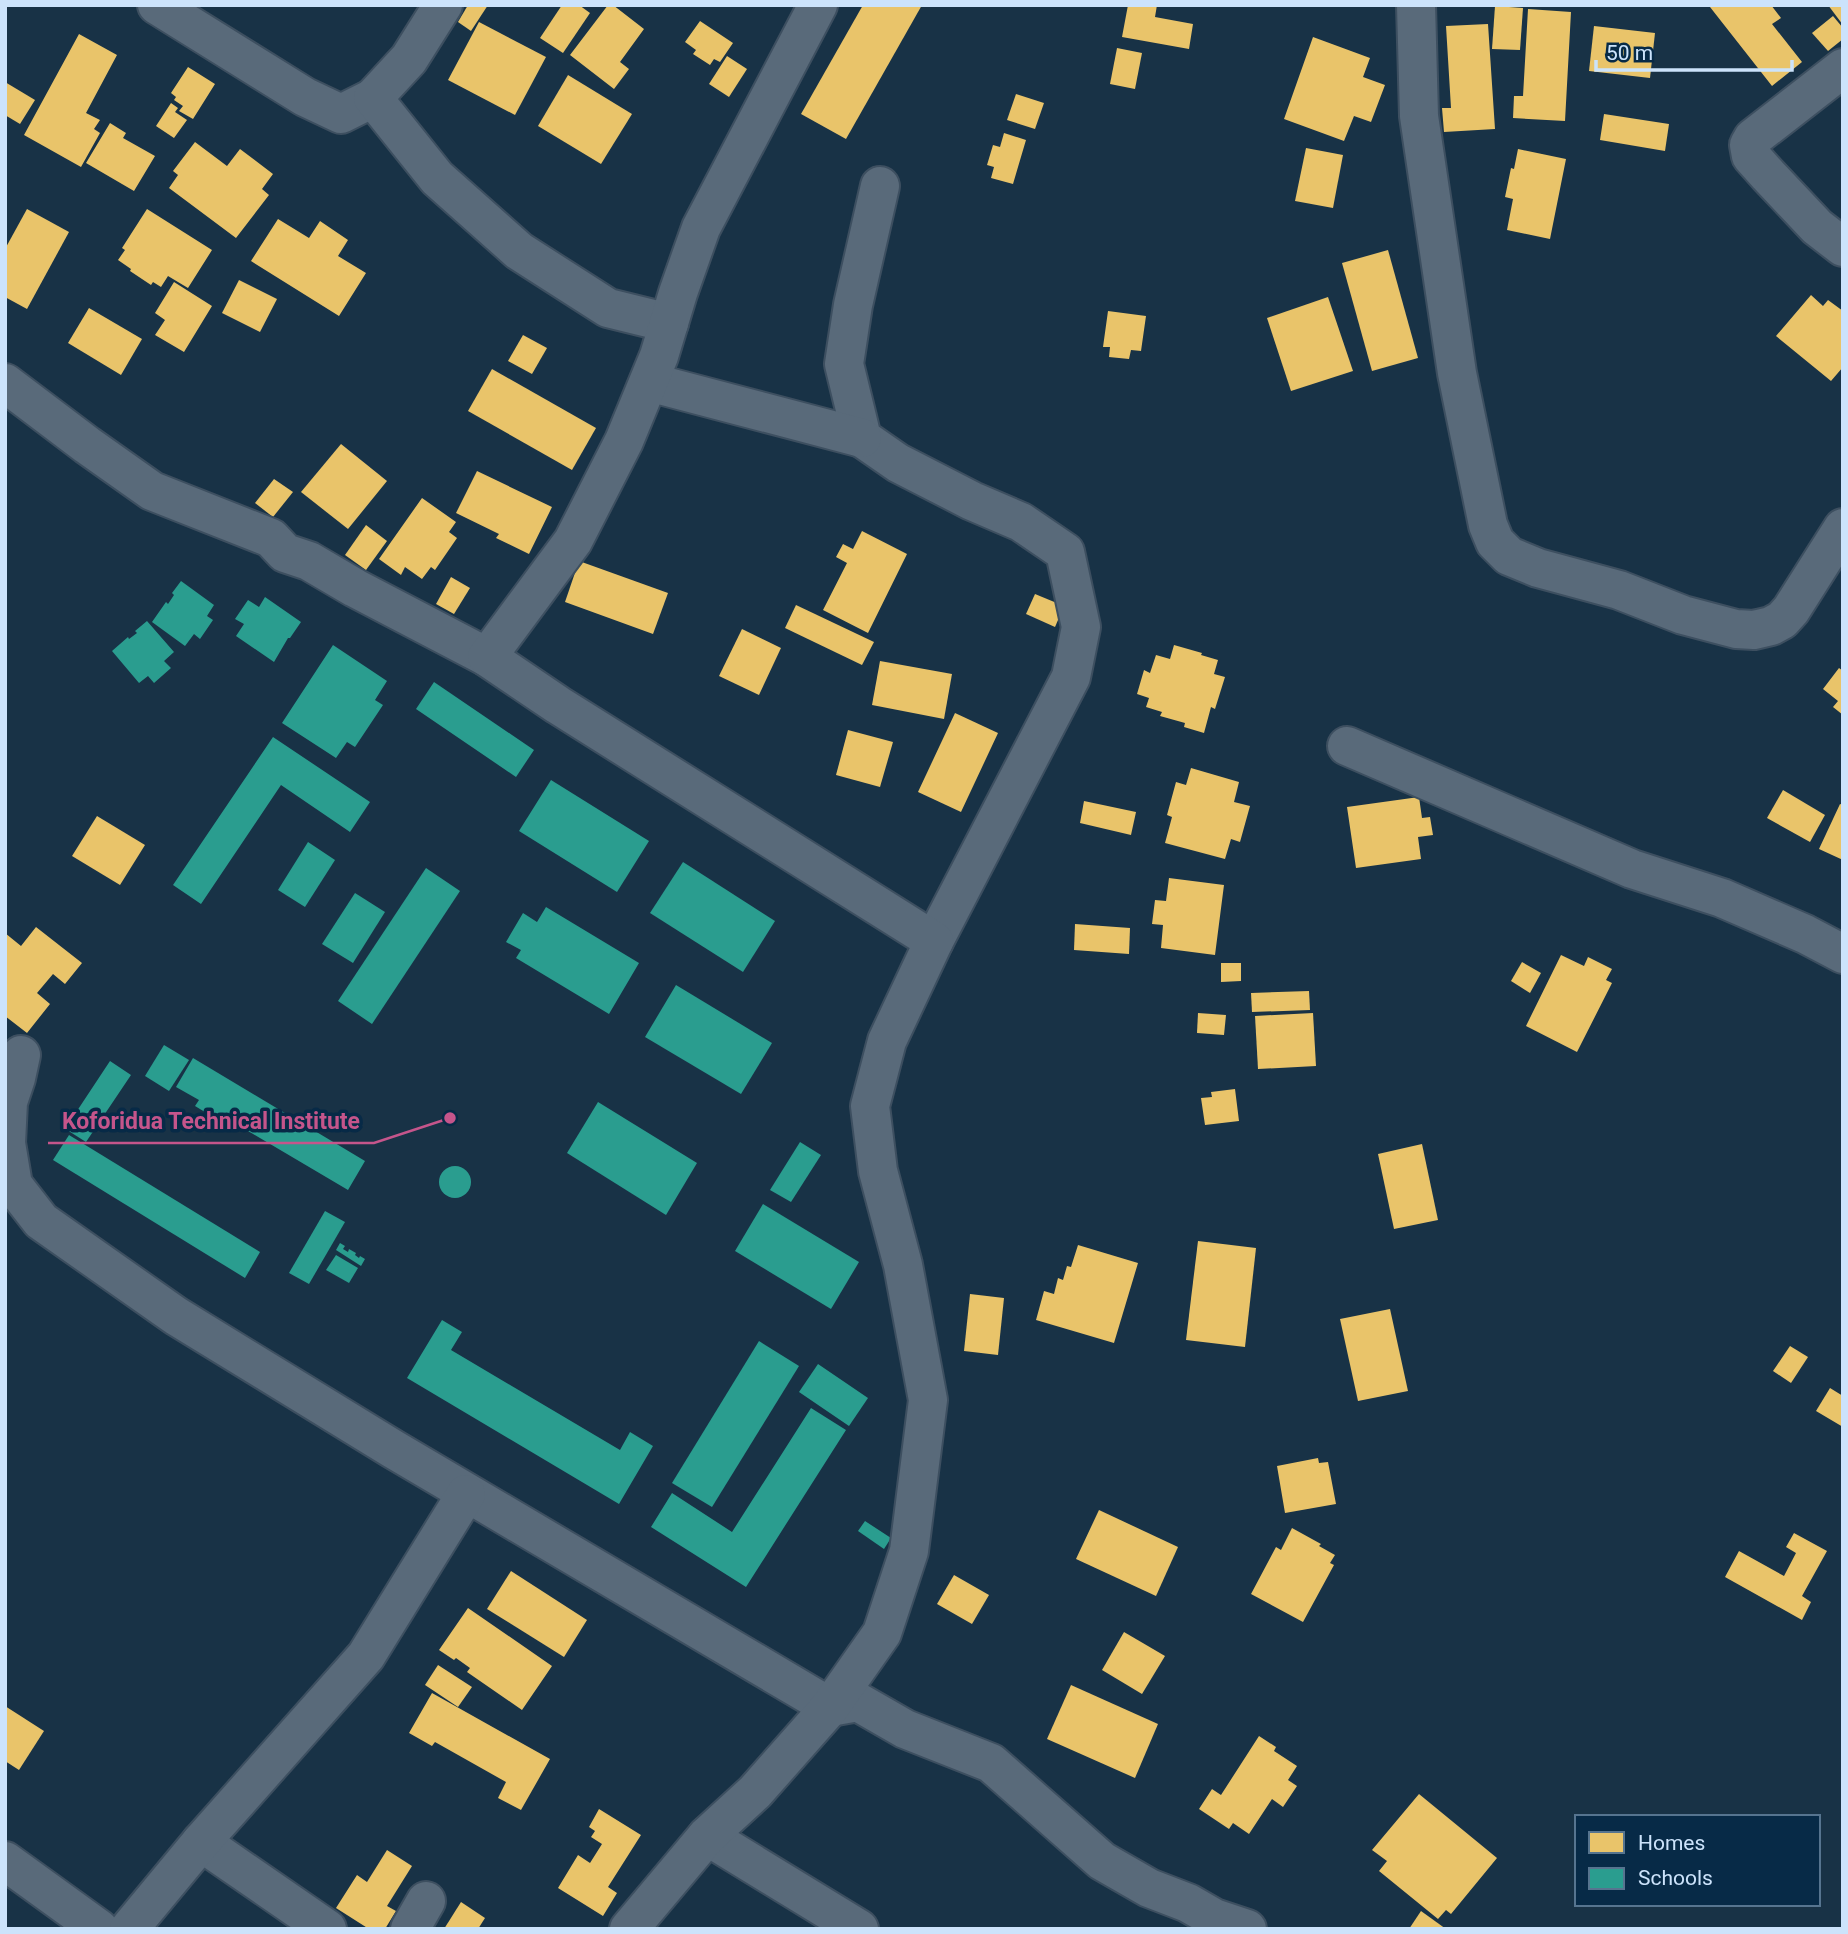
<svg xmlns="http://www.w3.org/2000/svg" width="1848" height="1934" viewBox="0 0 1848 1934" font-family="Roboto,sans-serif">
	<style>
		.homes { fill: #e9c46a }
		.schools { fill: #2a9d8f }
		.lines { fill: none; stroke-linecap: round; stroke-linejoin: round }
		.minor-casing { stroke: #3d4f60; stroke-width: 42 }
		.minor { stroke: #596a7a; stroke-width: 38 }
		.leader { fill: none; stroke: #c5558b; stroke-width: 2.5 }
		.callout-dot { fill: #c5558b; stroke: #072a47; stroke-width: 2.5 }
		.callout-label { font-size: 23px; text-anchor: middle; font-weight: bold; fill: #c5558b; stroke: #072a47; stroke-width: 7; stroke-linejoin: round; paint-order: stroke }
	</style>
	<rect width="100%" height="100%" fill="#183246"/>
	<g class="homes">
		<path d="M468,5H488L471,31L458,22Z"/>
		<path d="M562,5H579L590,13L563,53L540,38Z"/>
		<path d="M608,5H613L644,29L620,62L629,69L614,89L570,55Z"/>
		<path d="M863,5H922L846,139L801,114Z"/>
		<path d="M1128,5H1157L1155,17L1193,24L1189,49L1122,37Z"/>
		<path d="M1712,5H1771L1781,18L1772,24L1802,62L1772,86L1710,7Z"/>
		<path d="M1828,5H1843V25Z"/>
		<path d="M1495,6L1523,8L1520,50L1492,49Z"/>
		<path d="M1528,9L1571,12L1565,121L1513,118L1514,96H1523Z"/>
		<path d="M1833,16L1843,28V39L1828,51L1812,33Z"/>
		<path d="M700,21L733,43L720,62L714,59L710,65L693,54L696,50L685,42Z"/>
		<path d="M479,22L546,57L515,115L448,80Z"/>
		<path d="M1488,24L1495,129L1444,132L1442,108H1451L1446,26Z"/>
		<path d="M1594,26L1655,33L1650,78L1589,71Z"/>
		<path d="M79,34L117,55L86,113L100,120L94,129L100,133L81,167L24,135Z"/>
		<path d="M1313,37L1370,58L1363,77L1385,85L1371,122L1354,116L1344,141L1284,119Z"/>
		<path d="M1117,48L1142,53L1135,89L1110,84Z"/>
		<path d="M727,56L747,69L729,97L709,84Z"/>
		<path d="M188,67L215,84L193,119L179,111L183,106L174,100L176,97L171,93Z"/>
		<path d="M568,75L632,114L601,164L538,126Z"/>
		<path d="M5,82L35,100L20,124L5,115Z"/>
		<path d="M1016,94L1044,103L1035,129L1007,120Z"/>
		<path d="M171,103L178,108L175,112L187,120L174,138L156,126Z"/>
		<path d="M1604,114L1669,124L1665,151L1600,140Z"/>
		<path d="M110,123L126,133L123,138L155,156L134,191L86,163Z"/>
		<path d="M1004,133L1026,140L1013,184L991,178L994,167L987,165L993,145L1000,147Z"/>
		<path d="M195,142L227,166L240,149L273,174L262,189L269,195L236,238L169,188L178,175L173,171Z"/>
		<path d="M1306,148L1343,155L1333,208L1295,201Z"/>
		<path d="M1518,149L1566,159L1550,239L1507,230L1513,199L1505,197L1511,168L1514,169Z"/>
		<path d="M27,209L69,232L27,309L5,297V249Z"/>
		<path d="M147,209L212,250L188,288L168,276L161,287L153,282L151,285L130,271L131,269L118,260L125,250L122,248Z"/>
		<path d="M278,219L309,238L320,221L348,240L338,256L366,273L339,316L251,261Z"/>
		<path d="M1388,250L1418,358L1372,371L1342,263Z"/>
		<path d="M239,280L277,299L260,332L222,313Z"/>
		<path d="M174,282L212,306L184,352L155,335L165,320L155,313Z"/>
		<path d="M1811,295L1823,306L1828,300L1843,311V367L1831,381L1776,336Z"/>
		<path d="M1328,297L1353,371L1291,391L1267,318Z"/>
		<path d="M89,308L142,339L121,375L68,343Z"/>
		<path d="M1108,311L1146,316L1141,351L1131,350L1129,359L1109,357L1110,347H1103Z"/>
		<path d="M523,335L547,348L532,374L508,361Z"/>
		<path d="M492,369L596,428L572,470L468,411Z"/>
		<path d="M341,444L387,481L348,529L301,492Z"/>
		<path d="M477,471L552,507L529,554L496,538L499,534L456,513Z"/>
		<path d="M274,479L293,492L273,517L255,503Z"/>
		<path d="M422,498L456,522L449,532L457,538L435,570L431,567L422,579L405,567L401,575L379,559Z"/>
		<path d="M366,525L387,541L366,570L345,555Z"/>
		<path d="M862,531L907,554L868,633L823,610L847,563L836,557L843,544L853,549Z"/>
		<path d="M579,561L668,593L653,634L565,602Z"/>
		<path d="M451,577L470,588L454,614L436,604Z"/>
		<path d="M1035,594L1064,606L1055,627L1026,614Z"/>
		<path d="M796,605L874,642L862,665L785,628Z"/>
		<path d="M742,629L781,648L759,695L719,676Z"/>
		<path d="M1174,645L1202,653L1201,655L1218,660L1214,674L1225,677L1215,709L1211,707L1204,733L1184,727L1185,723L1160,716L1162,712L1146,707L1149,698L1137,694L1144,670L1150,673L1156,655L1170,659Z"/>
		<path d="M880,661L952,674L944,719L872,705Z"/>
		<path d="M1839,668L1843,671V715L1833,707L1838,701L1823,689Z"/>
		<path d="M955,713L998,733L961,812L918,792Z"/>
		<path d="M848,730L893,742L880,787L836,775Z"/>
		<path d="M1191,768L1239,782L1234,802L1250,806L1240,842L1231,839L1225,859L1165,843L1172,817L1167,815L1176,782L1186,785Z"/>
		<path d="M1783,790L1825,815L1810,842L1767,818Z"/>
		<path d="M1419,797L1422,818L1430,817L1433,835L1418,837L1421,859L1356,868L1347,807Z"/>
		<path d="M1084,801L1136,812L1131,835L1080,823Z"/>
		<path d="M1840,804L1843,805V860L1819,849Z"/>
		<path d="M97,816L145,845L120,885L72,856Z"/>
		<path d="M1169,878L1224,885L1215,955L1161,948L1163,925L1152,924L1155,900L1166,901Z"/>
		<path d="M1075,924L1130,928L1129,954L1074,950Z"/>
		<path d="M36,927L82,963L65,984L53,974L37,993L50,1004L27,1033L5,1016V933L21,946Z"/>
		<path d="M1561,955L1584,966L1588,957L1612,969L1606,980L1612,983L1577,1052L1526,1026Z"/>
		<path d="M1522,962L1541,973L1530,993L1511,981Z"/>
		<path d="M1221,963H1241V981L1221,982Z"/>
		<path d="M1309,991L1310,1010L1252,1012L1251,993Z"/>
		<path d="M1198,1013L1226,1015L1224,1035L1197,1033Z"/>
		<path d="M1313,1013L1316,1066L1258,1069L1255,1016Z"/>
		<path d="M1235,1089L1239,1121L1205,1125L1201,1098L1212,1097L1211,1092Z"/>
		<path d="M1422,1144L1438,1220L1394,1229L1378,1154Z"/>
		<path d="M1198,1241L1256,1248L1245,1347L1186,1340Z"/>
		<path d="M1078,1245L1138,1263L1114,1343L1036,1320L1044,1291L1054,1294L1058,1278L1063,1280L1067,1266L1071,1267Z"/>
		<path d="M970,1294L1004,1298L998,1355L964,1351Z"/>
		<path d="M1390,1309L1408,1391L1358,1401L1340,1319Z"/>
		<path d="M1790,1346L1808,1357L1791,1383L1773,1371Z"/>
		<path d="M1830,1388L1843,1396V1427L1816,1411Z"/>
		<path d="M1318,1458L1319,1463L1328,1462L1336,1504L1285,1513L1277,1466Z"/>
		<path d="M1099,1510L1178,1547L1156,1596L1076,1559Z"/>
		<path d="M1292,1528L1321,1544L1319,1546L1335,1555L1330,1563L1334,1565L1303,1622L1251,1594L1276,1547L1281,1550Z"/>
		<path d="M1794,1533L1827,1551L1802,1596L1811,1602L1802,1620L1725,1577L1739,1551L1784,1576L1796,1553L1786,1547Z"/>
		<path d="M511,1571L587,1620L564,1657L487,1609Z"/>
		<path d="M954,1575L989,1595L972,1624L937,1604Z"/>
		<path d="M468,1608L552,1666L522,1710L467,1672L470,1668L456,1658L454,1660L439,1650Z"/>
		<path d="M1124,1632L1165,1656L1142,1694L1102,1670Z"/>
		<path d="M438,1665L472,1687L458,1707L425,1685Z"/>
		<path d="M1071,1685L1158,1724L1135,1778L1047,1739Z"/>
		<path d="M432,1693L550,1759L521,1810L498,1798L506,1782L435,1742L432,1746L409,1733Z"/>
		<path d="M5,1706L44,1731L19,1770L5,1761Z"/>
		<path d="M1259,1736L1276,1747L1274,1751L1297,1766L1288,1780L1297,1786L1283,1807L1272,1799L1249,1834L1233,1823L1229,1829L1199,1809L1212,1789L1221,1795Z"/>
		<path d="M1419,1794L1497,1858L1451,1914L1446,1910L1438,1919L1379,1871L1387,1861L1372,1850Z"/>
		<path d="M599,1809L641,1835L608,1887L617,1893L603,1916L558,1888L578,1855L590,1863L602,1844L591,1837L595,1831L589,1827Z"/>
		<path d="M387,1850L412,1866L387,1906L396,1911L385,1929H369L336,1908L357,1875L367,1882Z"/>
		<path d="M461,1902L485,1918L478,1929H444Z"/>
		<path d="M1421,1911L1446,1929H1409Z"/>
	</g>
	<g class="schools">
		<path d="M181,581L214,605L207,616L213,620L200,639L194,634L185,646L152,622L166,602L168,604L174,595L172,593Z"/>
		<path d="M265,597L301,622L290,638H288L274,662L236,636L244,624L235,619L248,600L259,607Z"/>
		<path d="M147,621L174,652L164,661L171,668L154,683L148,676L139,683L112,651L128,637L129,639L137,633L135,631Z"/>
		<path d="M333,645L387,681L375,700L383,705L355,747L347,742L336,758L282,723Z"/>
		<path d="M434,682L534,750L516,777L416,709Z"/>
		<path d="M273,737L370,802L350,832L281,785L201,904L173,885Z"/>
		<path d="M551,780L649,841L617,892L519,831Z"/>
		<path d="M308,842L335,860L305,907L278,890Z"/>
		<path d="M683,862L775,921L743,972L650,913Z"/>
		<path d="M426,868L460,891L372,1024L338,1001Z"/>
		<path d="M355,893L385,912L353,963L322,944Z"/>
		<path d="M546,907L639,963L609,1014L516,958L521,950L506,942L523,913L537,922Z"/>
		<path d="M676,985L772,1043L741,1094L645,1037Z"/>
		<path d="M164,1045L189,1060L169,1091L145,1076Z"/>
		<path d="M193,1058L365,1161L348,1190L221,1115L218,1120L195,1106L199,1100L176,1087Z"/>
		<path d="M110,1061L131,1075L86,1142L67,1130L73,1121L71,1120Z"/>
		<path d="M598,1102L697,1163L666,1215L567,1153Z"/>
		<path d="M69,1135L260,1252L245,1278L53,1160Z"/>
		<path d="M800,1142L821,1155L791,1202L770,1190Z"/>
		<circle cx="455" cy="1182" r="16"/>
		<path d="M763,1204L859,1262L831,1309L735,1251Z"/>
		<path d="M325,1211L345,1222L309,1284L289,1273Z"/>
		<path d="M340,1243L345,1246L343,1249L348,1252L349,1249L356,1253L355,1255L359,1258L360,1256L365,1259L361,1266L336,1250Z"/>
		<path d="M336,1255L358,1268L349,1283L326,1270Z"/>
		<path d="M442,1320L462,1332L451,1350L620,1450L630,1432L653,1446L619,1504L407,1378Z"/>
		<path d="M759,1341L799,1366L712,1507L672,1483Z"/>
		<path d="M818,1364L868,1398L849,1426L799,1392Z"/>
		<path d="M811,1408L846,1430L746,1587L651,1527L672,1493L732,1532Z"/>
		<path d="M865,1521L891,1538L884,1549L858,1531Z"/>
	</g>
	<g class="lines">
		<g class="minor-casing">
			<g id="minor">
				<path d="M157,5L305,97L341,114L373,98"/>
				<path d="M443,5L409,59L373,98L437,178L519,251L608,308L669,323"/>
				<path d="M1416,5L1419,116L1457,373L1488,525L1495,542L1509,556L1538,568L1619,590L1683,615L1736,629L1754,630L1771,626L1782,620L1791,610L1843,528"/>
				<path d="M1843,68L1753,138L1749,145L1751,156L1768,175L1817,227L1843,247"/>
				<path d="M880,186L853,305L844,364L862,438L898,463L972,501L1021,522L1065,552L1081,627L1071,677L934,941"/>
				<path d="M649,382L862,438"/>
				<path d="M5,383L87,445L152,491L271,538L285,553L309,561L355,588L487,657"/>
				<path d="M1347,746L1632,869L1722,898L1805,934L1843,954"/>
				<path d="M21,1055L16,1078L8,1102L6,1143L13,1185L41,1221L176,1316L393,1449L830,1707L858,1702L905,1729L991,1763L1102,1861L1149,1888L1188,1903L1214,1918L1247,1929"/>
				<path d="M707,1836L859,1929"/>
				<path d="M201,1842L327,1929"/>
				<path d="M5,1861L99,1929"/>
				<path d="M129,1929L201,1842L366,1656L466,1494"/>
				<path d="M410,1929L426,1901"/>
				<path d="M629,1929L707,1836L755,1792L830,1707L882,1633L909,1551L928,1400L903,1265L878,1171L870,1106L887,1041L934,941L558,705L487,657L573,541L624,441L659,356L678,293L701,228L818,5"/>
			</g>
		</g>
		<use href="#minor" class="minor"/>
	</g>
	<path class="leader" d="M450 1118L374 1143H48"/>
	<circle class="callout-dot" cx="450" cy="1118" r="7"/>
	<g class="callout-label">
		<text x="211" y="1129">Koforidua Technical Institute</text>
	</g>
	<rect width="1848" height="1934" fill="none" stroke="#cce3fb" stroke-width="14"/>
	<rect x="1575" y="1815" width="245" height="91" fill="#072a47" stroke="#56748f" stroke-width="2"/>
	<rect x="1589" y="1832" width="35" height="21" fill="#e9c46a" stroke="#56748f" stroke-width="2"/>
	<text x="1638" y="1850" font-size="21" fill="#cce3fb">Homes</text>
	<rect x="1589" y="1868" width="35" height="21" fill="#2a9d8f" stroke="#56748f" stroke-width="2"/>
	<text x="1638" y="1885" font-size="21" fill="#cce3fb">Schools</text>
	<path d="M1596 60v10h196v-10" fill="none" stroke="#cce3fb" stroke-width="3.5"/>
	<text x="1606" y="60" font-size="21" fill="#cce3fb" stroke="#072a47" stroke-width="5" paint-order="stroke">50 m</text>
</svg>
